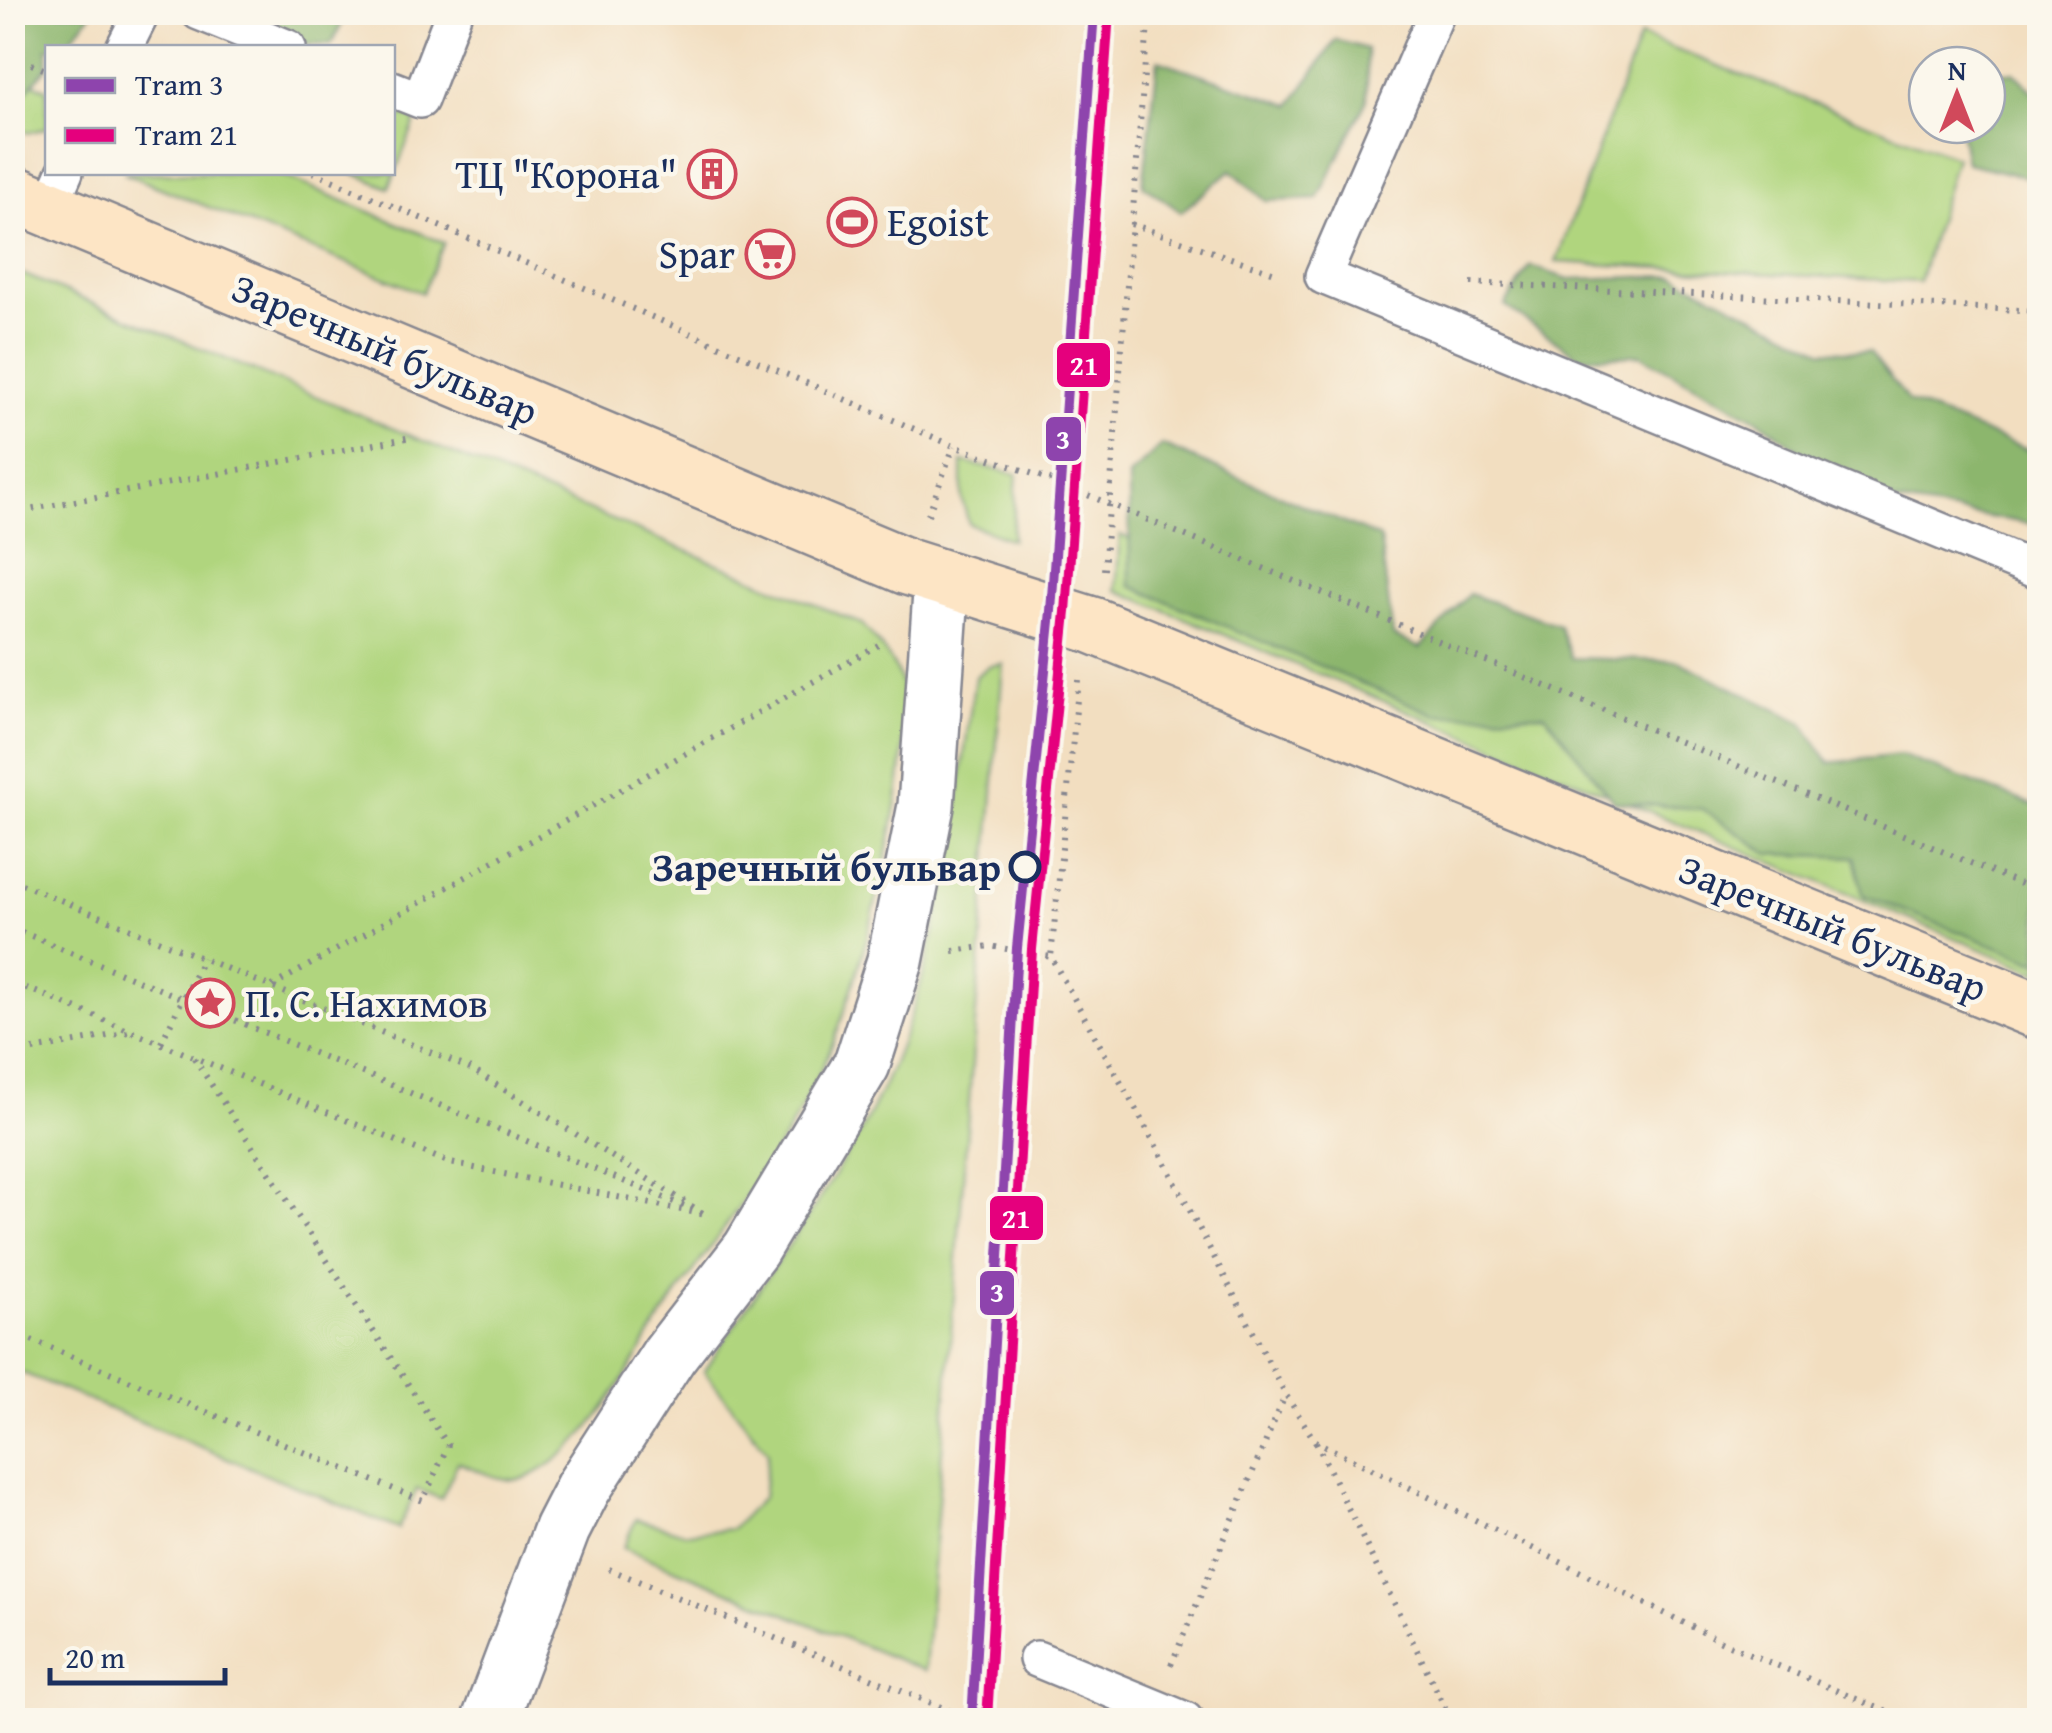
<svg xmlns="http://www.w3.org/2000/svg" width="2052" height="1733" viewBox="0 0 2052 1733" font-family="'Gentium Book Plus',serif">
	<style>
		.green { fill: #b0d57e; stroke: #66826e; stroke-width: 2.5 }
		.forest { fill: #8cb66d; stroke: #547266; stroke-width: 2.5 }
		.lines { fill: none; stroke-linecap: round; stroke-linejoin: round }
		.lane-casing { stroke: #86868f; stroke-width: 40 }
		.street-casing { stroke: #86868f; stroke-width: 60 }
		.secondary-casing { stroke: #86868f; stroke-width: 60 }
		.path { stroke: #86868f; stroke-width: 6; stroke-dasharray: 2.5 8; stroke-linecap: butt }
		.lane { stroke: #fff; stroke-width: 35 }
		.street { stroke: #fff; stroke-width: 55 }
		.secondary { stroke: #fde5c5; stroke-width: 55 }
		.tram-1-casing { stroke: #fbf7ec; stroke-width: 18 }
		.tram-2-casing { stroke: #fbf7ec; stroke-width: 18 }
		.tram-1 { stroke: #8e44ad; stroke-width: 10 }
		.tram-2 { stroke: #e5007d; stroke-width: 10 }
		.stop-dot { fill: #fbf7ec; stroke: #1b2f5e; stroke-width: 5 }
		.labels { text-anchor: middle; stroke-width: 9; stroke-linejoin: round; paint-order: stroke }
		.poi-label { font-size: 40px; fill: #1b2f5e; stroke: #fbf7ec; text-anchor: end }
		.street-label { font-size: 40px; fill: #1b2f5e; stroke: #fbf7ec }
		.stop-label { font-size: 40px; font-weight: bold; fill: #1b2f5e; stroke: #fbf7ec; text-anchor: end }
		.line-badge { stroke: #fbf7ec; stroke-width: 4 }
		.badge-label { font-size: 28px; text-anchor: middle; font-weight: bold; fill: #fff }
	</style>
	<rect width="100%" height="100%" fill="#fbf7ec"/>
	<filter id="ink" filterUnits="userSpaceOnUse"><feTurbulence type="fractalNoise" baseFrequency=".01" numOctaves="2"/><feDisplacementMap in="SourceGraphic" scale="20" xChannelSelector="R" yChannelSelector="G"/><feConvolveMatrix kernelMatrix="1 2 1 2 8 2 1 2 1" color-interpolation-filters="sRGB"/></filter>
	<filter id="wash" filterUnits="userSpaceOnUse"><feTurbulence type="fractalNoise" baseFrequency=".0048" numOctaves="4" result="noise"/><feDisplacementMap in="SourceGraphic" scale="40" xChannelSelector="R" yChannelSelector="G"/><feGaussianBlur stdDeviation="2.25" result="paint"/><feColorMatrix in="noise" values="0 0 0 0 0 0 0 0 0 0 0 0 0 0 0 0 0 1.4 0 .05"/><feComposite in="paint" operator="in"/></filter>
	<g filter="url(#wash)">
		<rect width="100%" height="100%" fill="#f2dec0"/>
		<g class="green">
			<path d="M1640,36L1956,157L1919,282L1556,262Z"/>
			<path d="M12,74L47,89V128L28,133L13,126Z"/>
			<path d="M393,112L416,120L389,188L353,173L392,172Z"/>
			<path d="M123,173H277L444,243L422,293Z"/>
			<path d="M13,270L862,624C877,641 897,664 902,687C917,766 862,974 830,1050C790,1145 721,1229 664,1314C628,1368 592,1447 530,1476C507,1487 480,1471 458,1462L441,1499L417,1489L398,1529L13,1369Z"/>
			<path d="M962,462L1017,474L1012,540L969,524L962,499Z"/>
			<path d="M1120,535L2039,916V973L1116,590Z"/>
			<path d="M1003,664L925,1671L623,1548L636,1519L685,1533L732,1529L763,1497L768,1452L704,1371C756,1291 814,1213 861,1130C939,992 953,830 975,677L989,666Z"/>
		</g>
		<g class="forest">
			<path d="M13,12L92,13L64,47L48,48L47,67L13,108Z"/>
			<path d="M221,13H347L331,45L281,44Z"/>
			<path d="M1336,40L1367,49V99L1318,199L1266,201L1231,170L1181,212L1143,185L1158,60L1291,105Z"/>
			<path d="M1987,72H2014L2039,97V180L1966,163L1959,125H1987Z"/>
			<path d="M1530,266L1568,279L1675,276L1822,350L1870,352L1909,402L2028,450L2039,466V525L1864,497L1760,421L1641,355L1579,357L1505,306Z"/>
			<path d="M1162,445L1380,538L1393,636L1420,648L1469,594L1559,625L1571,658L1678,661L1803,723L1829,763L1900,755L2039,807V963L1863,895L1854,857L1769,854L1702,809L1614,802L1545,714L1436,715L1130,586L1129,476Z"/>
		</g>
	</g>
	<g filter="url(#ink)">
		<g class="lines">
			<g class="lane-casing">
				<g id="lane">
					<path d="M199,12L288,48"/>
					<path d="M1437,12L1323,276L2040,572"/>
					<path d="M124,48L142,12"/>
					<path d="M392,89L420,100L454,12"/>
					<path d="M49,208L65,172"/>
					<path d="M1037,1659L1185,1720"/>
				</g>
			</g>
			<g class="street-casing">
				<path id="street" d="M490,1720L562,1529L583,1488L669,1355L751,1249L862,1064L895,961L926,806L942,579"/>
			</g>
			<g class="secondary-casing">
				<path id="secondary" d="M12,193L908,567L1092,625L2040,1012"/>
			</g>
			<g class="path">
				<path d="M12,56L48,71"/>
				<path d="M313,172L954,446L1059,483L2040,892"/>
				<path d="M1131,224L1275,273"/>
				<path d="M1471,283L2040,311"/>
				<path d="M12,513L412,437"/>
				<path d="M928,515L954,446"/>
				<path d="M1104,570L1149,12"/>
				<path d="M1079,680L1051,957L1160,1153L1286,1395L1315,1441L1729,1645L1906,1720"/>
				<path d="M12,880L471,1069L706,1215L450,1163L12,982"/>
				<path d="M12,928L686,1207"/>
				<path d="M953,951L990,946L1051,957"/>
				<path d="M272,986L880,644"/>
				<path d="M161,1043L203,958"/>
				<path d="M12,1054L129,1032"/>
				<path d="M12,1332L423,1501L448,1445L194,1058"/>
				<path d="M1316,1442L1451,1720"/>
				<path d="M609,1569L972,1720"/>
				<path d="M1171,1665L1285,1396"/>
			</g>
			<use href="#lane" class="lane"/>
			<use href="#street" class="street"/>
			<use href="#secondary" class="secondary"/>
			<g class="tram-1-casing">
				<path id="tram-1" d="M972,1720L1017,948L1051,611L1094,12"/>
			</g>
			<g class="tram-2-casing">
				<path id="tram-2" d="M987,1720L1032,949L1066,612L1109,13"/>
			</g>
			<use href="#tram-1" class="tram-1"/>
			<use href="#tram-2" class="tram-2"/>
		</g>
	</g>
	<defs>
		<g id="building-ring" transform="scale(2.5)"><circle r="9.5" fill="#fbf7ec" stroke="#d1495b" stroke-width="1.5"/><path d="M-4-6H4V6H1V3H-1V6H-4ZM-2.5-4.3h1.7v1.8h-1.7ZM.8-4.3h1.7v1.8H.8ZM-2.5-1h1.7V.8h-1.7ZM.8-1h1.7V.8H.8Z" fill="#d1495b"/></g>
		<g id="stadium-ring" transform="scale(2.5)"><circle r="9.5" fill="#fbf7ec" stroke="#d1495b" stroke-width="1.5"/><path d="M0-5a6.5 5 0 1 0 0 10a6.5 5 0 1 0 0-10ZM-3.5-1.8h7v3.6h-7Z" fill="#d1495b"/></g>
		<g id="supermarket-ring" transform="scale(2.5)"><circle r="9.5" fill="#fbf7ec" stroke="#d1495b" stroke-width="1.5"/><path d="M-6-5.5h2.5l.6 2H6L4.5 2H-2.5L-4.4-4H-6ZM-1.5 3.2a1.3 1.3 0 1 0 .1 0ZM3 3.2a1.3 1.3 0 1 0 .1 0Z" fill="#d1495b"/></g>
		<g id="sight-ring" transform="scale(2.5)"><circle r="9.5" fill="#fbf7ec" stroke="#d1495b" stroke-width="1.5"/><path d="M0-6L1.8-2.2L6-1.7L2.9 1.2L3.7 5.4L0 3.3L-3.7 5.4L-2.9 1.2L-6-1.7L-1.8-2.2Z" fill="#d1495b"/></g>
	</defs>
	<g fill-rule="evenodd">
		<use href="#building-ring" x="712" y="174"/>
		<use href="#stadium-ring" x="852" y="222"/>
		<use href="#supermarket-ring" x="770" y="254"/>
		<use href="#sight-ring" x="210" y="1003"/>
	</g>
	<circle class="stop-dot" cx="1025" cy="867" r="14"/>
	<g class="labels">
		<g class="poi-label">
			<text x="677" y="188">ТЦ "Корона"</text>
			<text x="887" y="236" text-anchor="start">Egoist</text>
			<text x="735" y="268">Spar</text>
			<text x="245" y="1017" text-anchor="start">П. С. Нахимов</text>
		</g>
		<g class="street-label">
			<text transform="translate(385 349) rotate(23)" y="14">Заречный бульвар</text>
			<text transform="translate(1833 928) rotate(22)" y="14">Заречный бульвар</text>
		</g>
		<g class="stop-label">
			<text x="1001" y="881">Заречный бульвар</text>
		</g>
	</g>
	<g class="line-badge">
		<rect x="1055" y="341" width="57" height="48" rx="10" fill="#e5007d"/>
		<rect x="1044" y="415" width="39" height="48" rx="10" fill="#8e44ad"/>
		<rect x="988" y="1194" width="57" height="48" rx="10" fill="#e5007d"/>
		<rect x="978" y="1269" width="38" height="48" rx="10" fill="#8e44ad"/>
	</g>
	<g class="badge-label">
		<text x="1084" y="375">21</text>
		<text x="1063" y="449">3</text>
		<text x="1016" y="1228">21</text>
		<text x="997" y="1302">3</text>
	</g>
	<rect width="2052" height="1733" fill="none" stroke="#fbf7ec" stroke-width="50"/>
	<rect x="45" y="45" width="350" height="130" fill="#fbf7ec" stroke="#a1a7b3" stroke-width="2.5"/>
	<rect x="65" y="78" width="50" height="15" fill="#8e44ad" stroke="#a1a7b3" stroke-width="2.5"/>
	<text x="135" y="95" font-size="30" fill="#1b2f5e">Tram 3</text>
	<rect x="65" y="128" width="50" height="15" fill="#e5007d" stroke="#a1a7b3" stroke-width="2.5"/>
	<text x="135" y="145" font-size="30" fill="#1b2f5e">Tram 21</text>
	<g transform="translate(1957 95)"><circle r="48" fill="#fbf7ec" stroke="#a1a7b3" stroke-width="2.5"/>
	<path d="M0-8L18 38L0 25L-18 38Z" fill="#d1495b"/>
	<text y="-15" font-size="28" font-weight="bold" text-anchor="middle" fill="#1b2f5e">N</text>
	</g>
	<path d="M50 1668v15h175v-15" fill="none" stroke="#1b2f5e" stroke-width="5"/>
	<text x="65" y="1668" font-size="30" fill="#1b2f5e" stroke="#fbf7ec" stroke-width="8" paint-order="stroke">20 m</text>
</svg>
